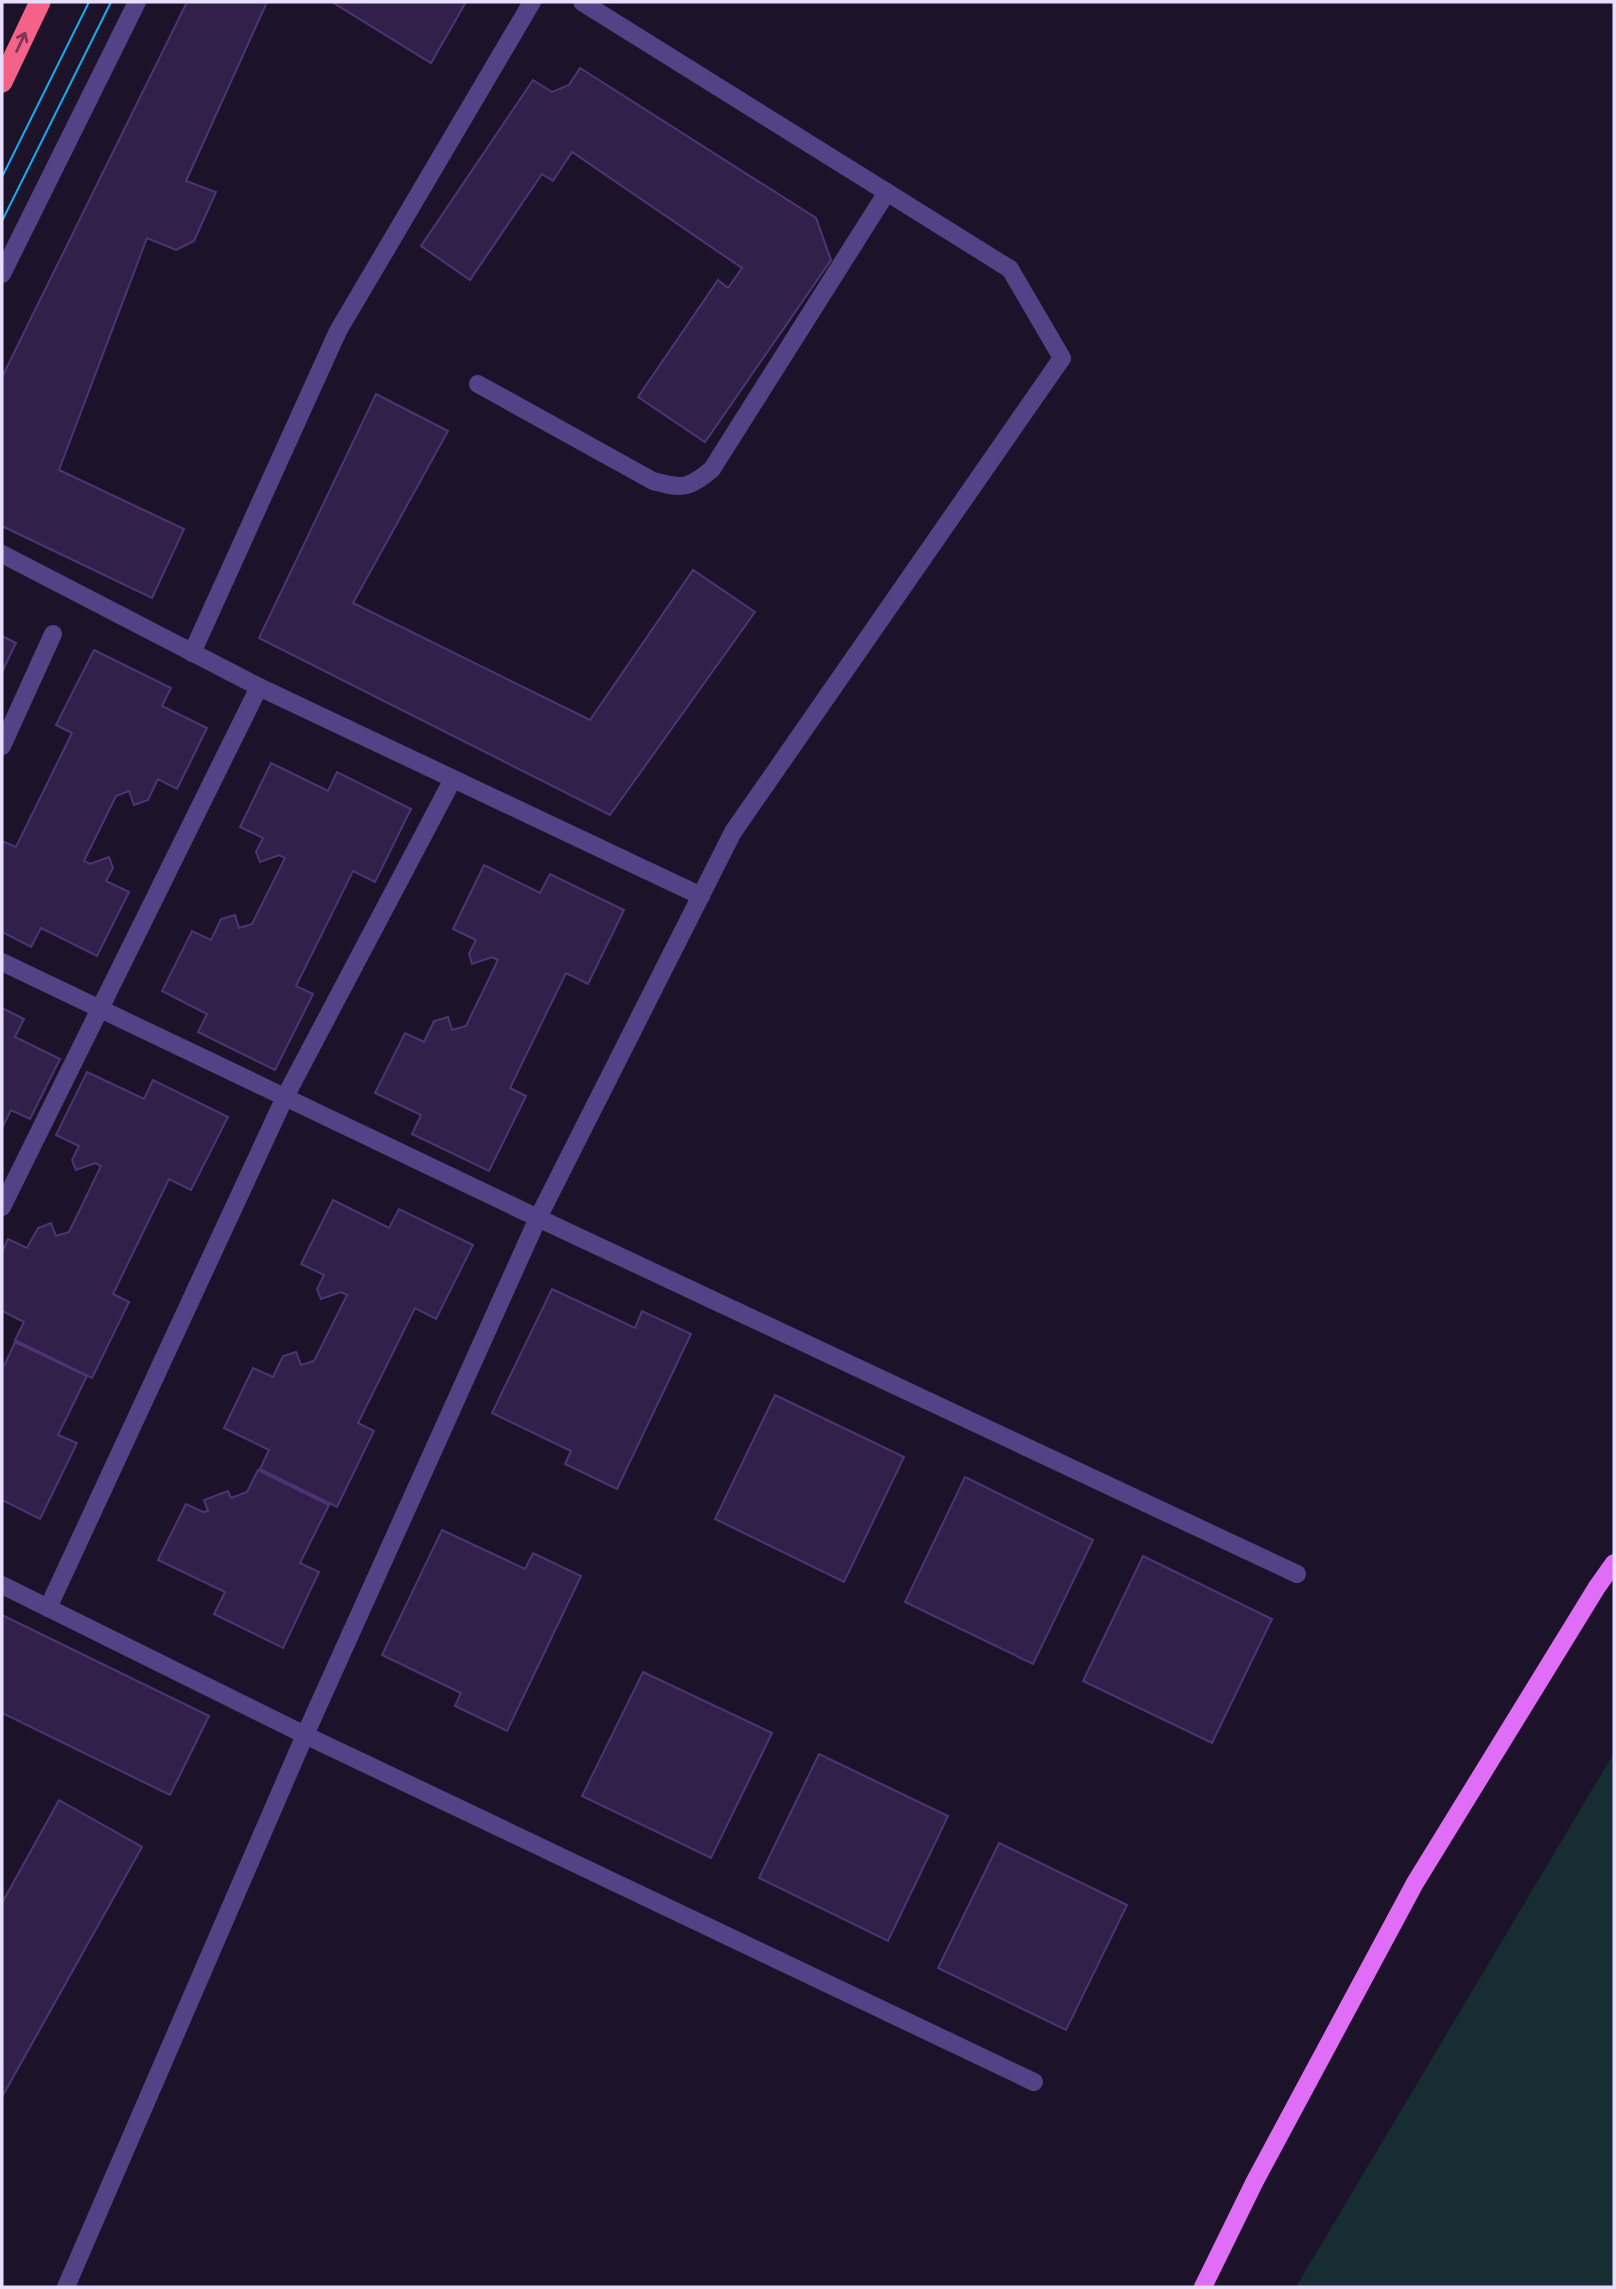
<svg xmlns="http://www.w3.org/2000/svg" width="1616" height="2289" viewBox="0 0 1616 2289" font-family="Mulish,sans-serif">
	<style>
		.green { fill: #162e33 }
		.building { fill: #312049; stroke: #4e3474; stroke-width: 2 }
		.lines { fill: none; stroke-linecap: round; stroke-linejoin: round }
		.minor { stroke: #534285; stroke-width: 18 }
		.major { stroke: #df6df5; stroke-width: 18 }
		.highway { stroke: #f46288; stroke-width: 21 }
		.tram { stroke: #18abef; stroke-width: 2 }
		.oneway { stroke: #7d3754 }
	</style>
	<rect width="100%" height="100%" fill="#1c132a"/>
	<path class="green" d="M1614,1753V2287H1296Z"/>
	<g class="building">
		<path d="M187,2H267L186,181L216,192L194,241L176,250L147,238L59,470L184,529L152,598L2,526V377Z"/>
		<path d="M332,2H466L431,63Z"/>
		<path d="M580,68L816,218L831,260L705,442L638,397L718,280L728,288L742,268L572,152L553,181L542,174L470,280L421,246L533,80L552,92L569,85Z"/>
		<path d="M376,394L448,431L353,603L590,720L693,570L755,612L610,815L259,638Z"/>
		<path d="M2,636L16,643L2,672Z"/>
		<path d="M94,650L171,688L162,706L207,728L177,789L158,779L148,800L134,805L129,791L116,796L84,861L90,864L109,857L113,868L106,881L129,892L97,956L41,928L31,947L2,932V841L16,847L72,733L56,725Z"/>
		<path d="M271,763L328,791L337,772L411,809L375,882L353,871L296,986L313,994L275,1070L198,1032L207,1014L162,991L192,931L211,940L221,919L235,915L239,928L252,924L285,858L279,855L260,862L256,852L263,838L240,827Z"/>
		<path d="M484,865L540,893L550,874L624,910L588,984L566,973L510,1088L526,1096L489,1171L412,1134L421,1115L375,1093L405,1033L424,1042L434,1021L448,1017L452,1030L466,1026L498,960L492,957L472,964L469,954L476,940L453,929Z"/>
		<path d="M2,1008L24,1019L15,1037L60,1059L30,1119L11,1110L2,1128Z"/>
		<path d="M87,1072L144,1099L153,1080L228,1117L191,1190L169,1179L113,1294L129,1302L92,1378L15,1340L24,1322L2,1311V1252L8,1239L27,1248L38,1228L51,1223L56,1236L69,1232L101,1166L95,1163L76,1170L72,1160L79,1146L56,1135Z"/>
		<path d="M333,1200L389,1228L399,1209L473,1245L436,1319L415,1308L358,1423L374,1431L337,1507L260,1469L269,1450L224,1428L253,1368L273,1377L283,1356L296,1352L301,1365L314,1361L347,1295L341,1292L321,1299L317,1289L324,1275L301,1264Z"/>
		<path d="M552,1289L635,1328L642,1311L691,1334L617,1489L565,1464L571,1451L492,1413Z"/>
		<path d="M15,1342L87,1376L58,1435L77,1443L40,1519L2,1500V1365L5,1364Z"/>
		<path d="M775,1395L904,1457L844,1582L715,1519Z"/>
		<path d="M258,1470L329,1505L300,1563L319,1572L283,1648L214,1614L225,1592L158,1560L186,1504L203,1512L208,1511L204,1500L228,1491L231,1498L247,1492Z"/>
		<path d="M965,1477L1093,1540L1033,1664L905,1602Z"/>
		<path d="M442,1530L525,1569L533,1553L581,1576L507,1731L455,1706L461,1693L382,1655Z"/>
		<path d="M1143,1556L1272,1619L1212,1743L1083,1681Z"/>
		<path d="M2,1615L209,1716L170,1795L2,1713Z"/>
		<path d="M643,1672L772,1733L711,1858L582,1796Z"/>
		<path d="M819,1754L948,1816L888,1941L759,1878Z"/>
		<path d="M59,1800L142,1847L2,2097V1903Z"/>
		<path d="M999,1843L1127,1905L1066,2030L938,1968Z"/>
	</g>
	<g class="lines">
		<g class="minor">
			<path d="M2,274L137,2"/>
			<path d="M478,384L653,481C682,489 689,489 712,469L887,192"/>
			<path d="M2,554L259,687L701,896"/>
			<path d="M192,653L338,331L532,2"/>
			<path d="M2,746L53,634"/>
			<path d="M2,962L538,1218L733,832L1062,358L1010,269L582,2"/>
			<path d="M2,1207L259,687"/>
			<path d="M2,1585L305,1735L1034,2082"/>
			<path d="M48,1608L285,1097L453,779"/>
			<path d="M66,2287L305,1735L538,1218L1297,1574"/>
		</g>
		<path class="major" d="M1203,2287L1255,2181L1415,1883L1597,1587L1614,1563"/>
		<path class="highway" d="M2,82L40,2"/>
		<g class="tram">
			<path d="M2,177L89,2"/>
			<path d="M2,221L111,2"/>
		</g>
	</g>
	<defs><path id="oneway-shaft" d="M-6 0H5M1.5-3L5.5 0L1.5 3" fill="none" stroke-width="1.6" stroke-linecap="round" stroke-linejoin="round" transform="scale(1.75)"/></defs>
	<use class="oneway" href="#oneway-shaft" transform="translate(21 42) rotate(-65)"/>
	<rect width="1616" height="2289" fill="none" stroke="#e8defd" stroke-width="7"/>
</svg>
